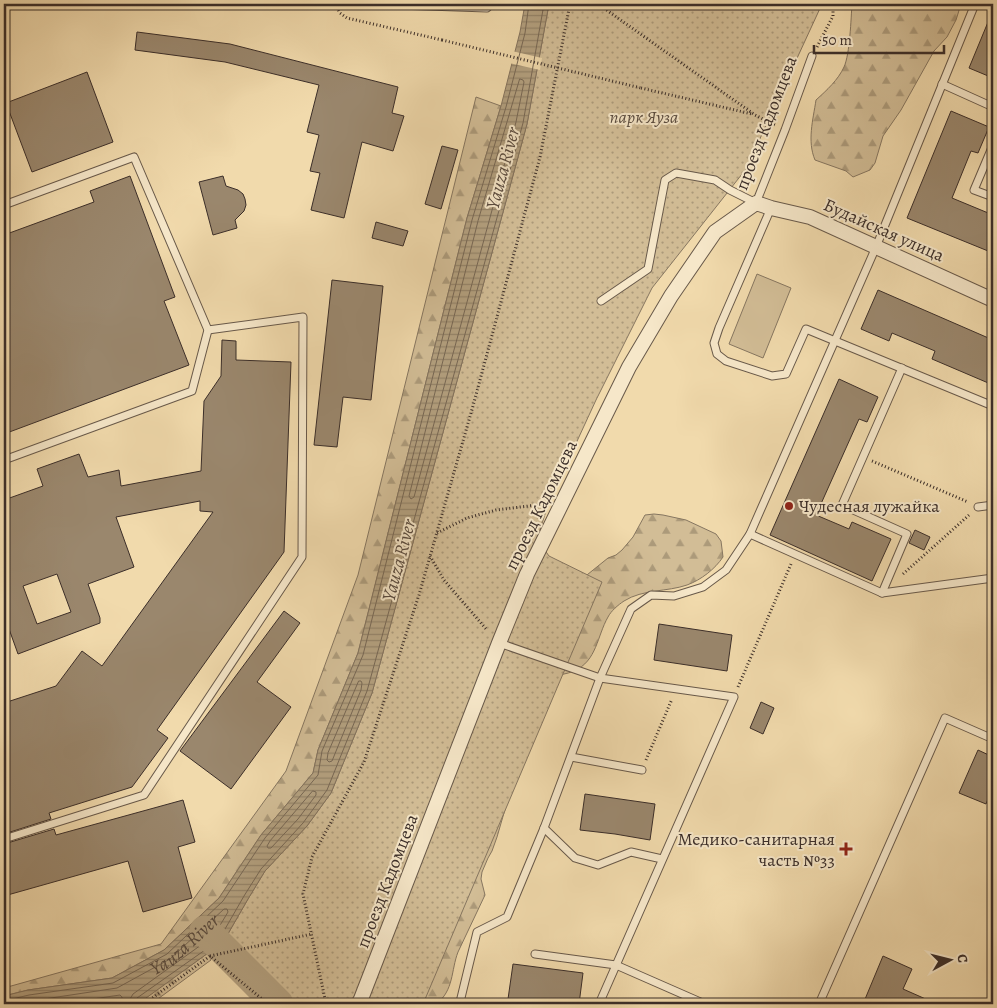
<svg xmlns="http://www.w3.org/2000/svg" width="997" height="1008" viewBox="0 0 997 1008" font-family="Alegreya,serif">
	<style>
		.grass { fill: #d2bd96; stroke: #867660 }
		.forest { fill: url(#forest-firs); stroke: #867660 }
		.park { fill: url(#park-dots); stroke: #867660 }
		.water { fill: url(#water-rules); stroke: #83725d }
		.pier { fill: #f1daac }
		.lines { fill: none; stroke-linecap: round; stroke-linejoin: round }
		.shore { stroke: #776754; stroke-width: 1 }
		.river { stroke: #b3a07f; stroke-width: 31 }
		.building { fill: #9a876d; stroke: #3b2e29; fill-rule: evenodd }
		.service-casing { stroke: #68594a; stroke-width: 9 }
		.minor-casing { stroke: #68594a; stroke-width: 16 }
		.path { stroke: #3b2e29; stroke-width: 3; stroke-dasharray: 1 2.5; stroke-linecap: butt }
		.service { stroke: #f6e7c9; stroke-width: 7 }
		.minor { stroke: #f6e7c9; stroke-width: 14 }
		.path-bridge { stroke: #3b2e29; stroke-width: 3; stroke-dasharray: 1 2.5; stroke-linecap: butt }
		.poi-dot { fill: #8f2418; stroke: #f6e7c9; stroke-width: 2 }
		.labels { text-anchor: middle; stroke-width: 4; stroke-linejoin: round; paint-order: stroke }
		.park-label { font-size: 18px; font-style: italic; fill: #594b3f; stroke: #f6e7c9 }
		.street-label { font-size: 18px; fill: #3b2e29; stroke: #f6e7c9 }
		.poi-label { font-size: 18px; fill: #3b2e29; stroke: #f6e7c9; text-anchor: start }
		.water-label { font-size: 19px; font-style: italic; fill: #594a3e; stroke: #f6e7c9 }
	</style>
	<defs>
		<pattern id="forest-firs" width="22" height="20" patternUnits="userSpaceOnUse" patternTransform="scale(1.25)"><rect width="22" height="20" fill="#d2bd96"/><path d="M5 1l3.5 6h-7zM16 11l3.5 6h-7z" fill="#ac9a7a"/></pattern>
		<pattern id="park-dots" width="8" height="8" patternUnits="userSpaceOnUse" patternTransform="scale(1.25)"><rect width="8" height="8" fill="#d2bd96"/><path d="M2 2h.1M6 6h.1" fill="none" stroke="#ac9a7a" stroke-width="1.8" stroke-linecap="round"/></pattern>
		<pattern id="water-rules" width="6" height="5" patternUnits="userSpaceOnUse" patternTransform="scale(1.25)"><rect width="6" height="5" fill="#b3a07f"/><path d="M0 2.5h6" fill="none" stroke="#938368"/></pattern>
	</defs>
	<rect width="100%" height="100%" fill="#f1daac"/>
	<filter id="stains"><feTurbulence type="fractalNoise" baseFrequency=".004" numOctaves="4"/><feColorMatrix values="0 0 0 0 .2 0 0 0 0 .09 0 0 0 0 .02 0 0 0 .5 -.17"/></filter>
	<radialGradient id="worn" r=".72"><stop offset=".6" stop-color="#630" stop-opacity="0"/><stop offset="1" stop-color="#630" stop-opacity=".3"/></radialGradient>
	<path class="grass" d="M757,274L791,288L763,358L729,344Z"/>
	<g class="forest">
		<path d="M852,4H961L956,20L947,37L934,51L901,110L883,136L875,163L870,170L853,177L846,171L815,160C807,141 813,120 816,100C827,90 838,80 844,67C850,54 851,18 852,4Z"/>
		<path d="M476,97L501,106L467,218L358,653L318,750L313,773L261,835L219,898L164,950L112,978L28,990L4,996V988L161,944L286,771L358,575Z"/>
		<path d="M654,514L663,515L686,520L716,534L721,541L723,557C715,569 701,580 687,585C667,592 643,589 624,601C618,605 611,611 608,617C597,636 597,661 574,671C567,674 559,675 552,676L506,806L497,837L492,851L488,858L482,872L481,879L485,895C476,914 467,933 458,952C451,970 454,991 436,1004H369L572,587L608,558L616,555L622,550L633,537L645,515Z"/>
		<path d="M208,953L211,960L151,1004H137Z"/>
	</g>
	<path class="park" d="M549,4H822L746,169L652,288L596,400L549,502L537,539L549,556L602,582L423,1004H287L225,939L248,899L265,871L307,826L331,793L372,693L527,124Z"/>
	<path class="water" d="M525,4H549L527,124L372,693L331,793L307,826L265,871L248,899L225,939L208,953L142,1001L137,1004H4V996L28,990L112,978L164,950L219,898L261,835L313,773L318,750L358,653L467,218L501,106L520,32Z"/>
	<path class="pier" d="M512,51L542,58L540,70L509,63Z"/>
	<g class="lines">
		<g class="shore">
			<path d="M520,79L523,80L524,82L516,122L414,497L411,499L409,496L478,221Z"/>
			<path d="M359,681H361L362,683L361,690L332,761L329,762L327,760L328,753Z"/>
			<path d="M313,791L316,792V795L298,819L271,848H268L267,846L270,841Z"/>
			<path d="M4,1001L29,995L113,983L167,954L223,901L265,838L318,775L322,751L363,655L472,220L506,107L525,33L529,4"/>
			<path id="s1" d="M17,1004L31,1001L117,988L170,959L224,909H227L228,912L216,932L201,945L133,994L130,999L129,1004"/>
			<path d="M59,1004L120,995L122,997V1004"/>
			<path d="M135,1004L137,998L205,950L221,936L244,896L261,869L303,823L327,790L367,691L523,123L544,4"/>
		</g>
		<path class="river" d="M205,931L278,1004"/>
	</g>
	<g class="building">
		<path d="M993,10V78L969,68Z"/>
		<path d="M137,32L230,44L398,87L392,113L404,116L393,151L362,142L344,218L311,210L320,173L310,171L319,135L307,132L319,85L225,62L135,50Z"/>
		<path d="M87,72L113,142L32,172L6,103Z"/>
		<path d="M951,111L989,127L978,153L971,151L952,198L993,215V253L907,218Z"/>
		<path d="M442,146L458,150L441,209L425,204Z"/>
		<path d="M130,176L175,297L164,301L189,365L4,434V235L94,202L90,191Z"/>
		<path d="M223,176L226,186L238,190L243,194L245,199L246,205L244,211L235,220L237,228L213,235L199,182Z"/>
		<path d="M376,222L408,231L403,246L372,238Z"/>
		<path d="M332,280L383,286L371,400L343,397L337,447L314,445Z"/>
		<path d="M878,290L993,340V385L932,359L935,351L892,333L889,341L861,329Z"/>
		<path d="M222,340L236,341V360L291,362L284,552L157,730L168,738L132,787L49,813L51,819L4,834V703L56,686L82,651L102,666L213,512L200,511V501L116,517L134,567L88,584L100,618V623L18,654L4,615V500L43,486L37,469L79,454L88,477L119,470L121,486L201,471L204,401L221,376ZM57,574L71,612L37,624L23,586Z"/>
		<path d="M839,379L878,397L867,422L859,419L816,515L849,529L852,522L891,539L872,581L770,535Z"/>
		<path d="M915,530L930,537L924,550L909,543Z"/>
		<path d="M284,611L300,623L257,682L291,707L231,789L180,751Z"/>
		<path d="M659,624L732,635L727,671L654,660Z"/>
		<path d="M761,702L774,708L763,734L750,728Z"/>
		<path d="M978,750L993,757V786L986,804L959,793Z"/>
		<path d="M585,794L655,804L650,840L615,834L580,830Z"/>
		<path d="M183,800L195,842L178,847L192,898L143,912L128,861L4,896V844L54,829L56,835Z"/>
		<path d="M883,956L912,969L903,989L937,1004H863Z"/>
		<path d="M513,964L583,973L579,1004H542L508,999Z"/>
	</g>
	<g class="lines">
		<g class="service-casing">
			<g id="service">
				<path d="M367,4L487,8L491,4"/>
				<path d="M942,84L993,107"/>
				<path d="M993,145L974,190L993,197"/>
				<path d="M4,205L134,157L208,330L192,391L4,460"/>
				<path d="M771,208L719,328L714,343L717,354L726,361L772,376L786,374L806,329L993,406"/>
				<path d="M601,301L648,269L665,180L676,173L715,180L730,190L756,203L785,130L812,56"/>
				<path d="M978,507L993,505"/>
				<path d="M750,534L882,593L993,578"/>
				<path d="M882,593L907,534L842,505L902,368"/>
				<path d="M499,643L600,678L734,697L599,1004"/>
				<path d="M571,757L642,770"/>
				<path d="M544,828L575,858L598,865L631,852L662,859"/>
				<path d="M4,839L144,795L302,557L303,317L208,330"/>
				<path d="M535,954L616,965L705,1004"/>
				<path d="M456,1004L460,1002L477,932L507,917L544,828L600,678L631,609L651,595L674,596L703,587L726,570L750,534L876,247L975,4"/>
				<path d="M819,1004L945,718L993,739"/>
			</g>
		</g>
		<g class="minor-casing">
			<path id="minor" d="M358,1004L361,999L499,643L527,574L563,501L629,367L671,296L715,232L756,203L771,208L810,217L993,300"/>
		</g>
		<g class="path">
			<path d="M335,4L340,13L347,18L442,40"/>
			<path d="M598,4L755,115L775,125"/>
			<path d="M817,47L833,16V4"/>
			<path d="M641,88L752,114"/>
			<path d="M872,461L968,502"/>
			<path d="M437,533L467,518L496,510L545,504"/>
			<path d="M430,556L444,580L487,630"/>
			<path d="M903,574L969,515"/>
			<path d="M738,687L791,564"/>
			<path d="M646,760L672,699"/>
			<path d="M210,956L312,934"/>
			<path d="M144,1004L210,956L268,1004"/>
			<path d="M326,1004L303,894L312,857L364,762L419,595L473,406L540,157L570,4"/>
		</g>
		<use href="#service" class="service"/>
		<use href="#minor" class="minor"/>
		<path class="path-bridge" d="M442,40L641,88"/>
	</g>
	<g class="poi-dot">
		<circle cx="789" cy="506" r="5"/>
		<path d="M843.5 841.5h5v5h5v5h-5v5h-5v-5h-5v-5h5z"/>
	</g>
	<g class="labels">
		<g class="park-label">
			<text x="644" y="123">парк Яуза</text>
		</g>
		<g class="street-label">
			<text transform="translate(766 123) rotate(-69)" y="6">проезд Кадомцева</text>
			<text transform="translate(884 230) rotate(24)" y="6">Будайская улица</text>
			<text transform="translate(541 505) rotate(-64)" y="6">проезд Кадомцева</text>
			<text transform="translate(387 881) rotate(-69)" y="6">проезд Кадомцева</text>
		</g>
		<g class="poi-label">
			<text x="799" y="512">Чудесная лужайка</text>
			<text x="835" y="845" text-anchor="end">Медико-санитарная<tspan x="835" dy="21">часть №33</tspan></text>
		</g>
		<g class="water-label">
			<text transform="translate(502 168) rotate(-75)" y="7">Yauza River</text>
			<text transform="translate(398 560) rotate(-75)" y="7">Yauza River</text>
			<text dy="7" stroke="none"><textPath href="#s1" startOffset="182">Yauza River</textPath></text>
		</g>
	</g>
	<rect width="997" height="1008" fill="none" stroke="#f1daac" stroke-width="20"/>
	<rect x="5" y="5" width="987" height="998" fill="none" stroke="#3b2e29" stroke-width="2.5"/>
	<rect x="10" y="10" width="977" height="988" fill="none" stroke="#3b2e29"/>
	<g transform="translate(950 960) rotate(83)" stroke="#f6e7c9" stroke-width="4" paint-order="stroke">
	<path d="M0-4L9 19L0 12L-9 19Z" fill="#3b2e29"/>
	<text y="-8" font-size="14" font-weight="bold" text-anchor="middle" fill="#3b2e29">С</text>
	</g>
	<path d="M814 45v8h130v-8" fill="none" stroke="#3b2e29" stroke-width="2.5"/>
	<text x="822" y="45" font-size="15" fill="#3b2e29" stroke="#f6e7c9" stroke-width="4" paint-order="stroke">50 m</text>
	<rect width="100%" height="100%" filter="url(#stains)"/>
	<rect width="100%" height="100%" fill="url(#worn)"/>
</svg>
